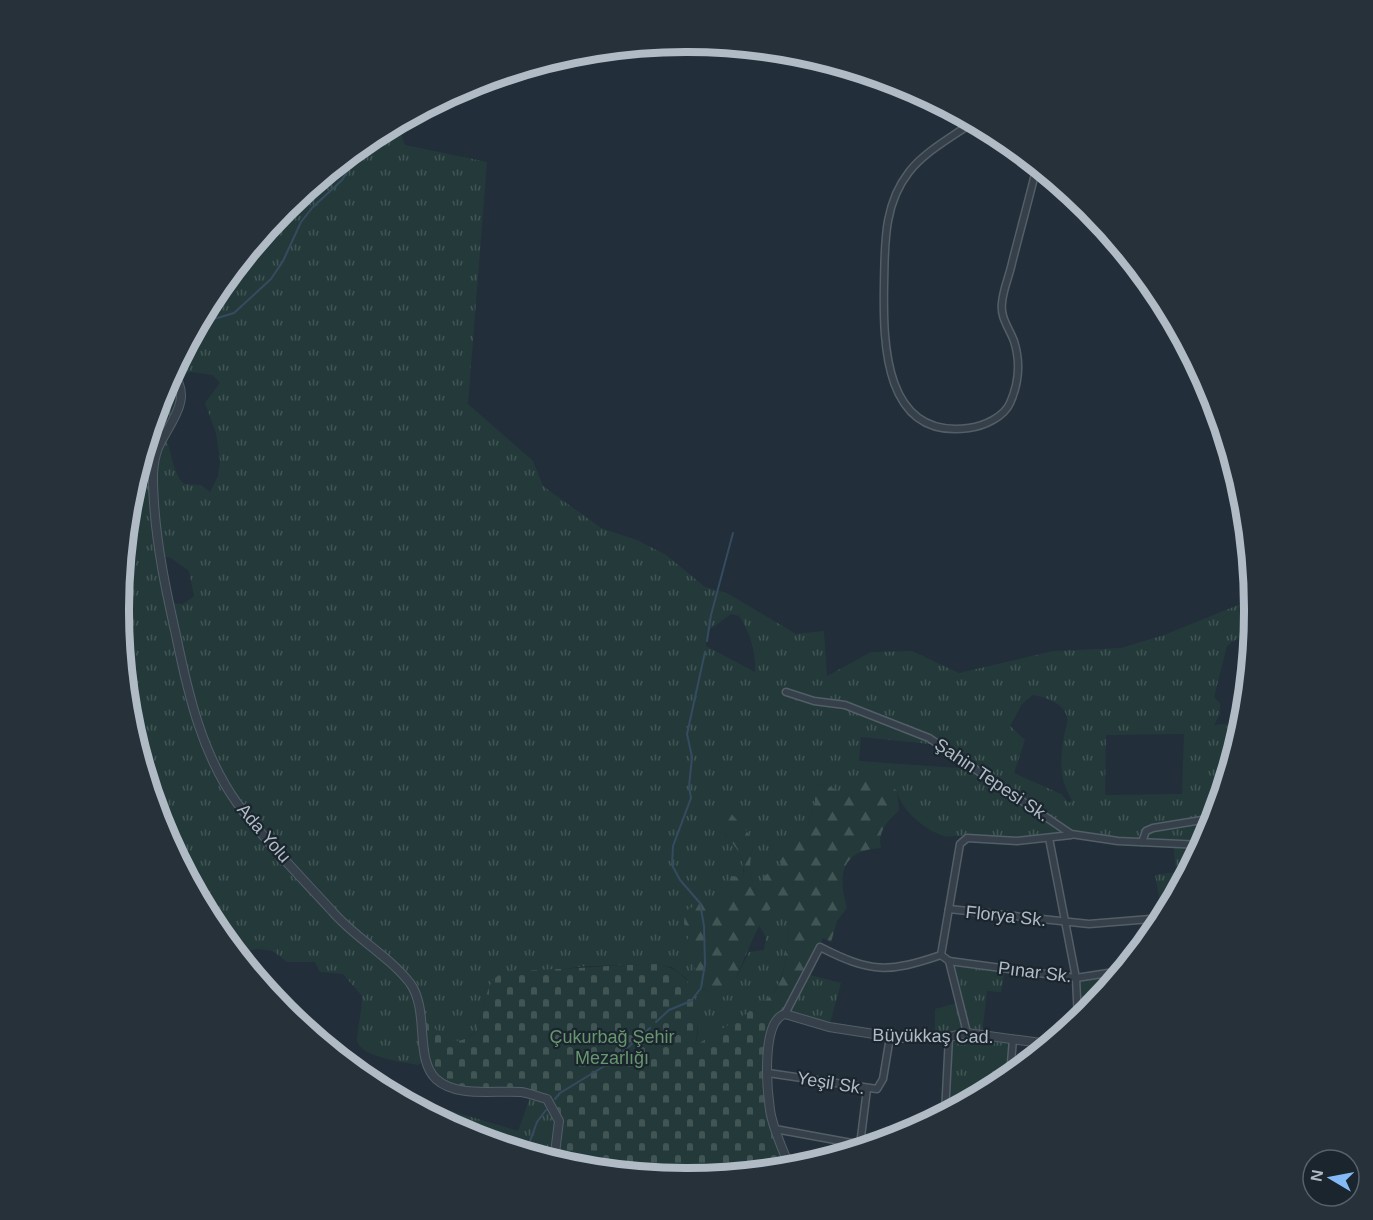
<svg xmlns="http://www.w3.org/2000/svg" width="1373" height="1220" viewBox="0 0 1373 1220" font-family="Helvetica,sans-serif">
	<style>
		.grass { fill: url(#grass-tufts); fill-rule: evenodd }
		.forest { fill: url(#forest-firs) }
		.cemetery { fill: url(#cemetery-stones) }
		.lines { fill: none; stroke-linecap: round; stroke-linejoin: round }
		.stream { stroke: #354b60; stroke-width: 2 }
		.minor-casing { stroke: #535e67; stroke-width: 9 }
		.tertiary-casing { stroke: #535e67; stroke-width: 10 }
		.minor { stroke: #35404a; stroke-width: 6 }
		.tertiary { stroke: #35404a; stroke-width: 8 }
		.labels { text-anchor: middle; stroke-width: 4.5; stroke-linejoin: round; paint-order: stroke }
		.street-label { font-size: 18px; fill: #b0bbc6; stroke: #1b252e }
		.park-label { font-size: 18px; fill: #67966e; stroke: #1b252e }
		.rim { fill: none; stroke: #b0bbc6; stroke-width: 8 }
	</style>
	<defs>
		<pattern id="grass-tufts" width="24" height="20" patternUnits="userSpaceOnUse" patternTransform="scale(1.5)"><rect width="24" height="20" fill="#243a3a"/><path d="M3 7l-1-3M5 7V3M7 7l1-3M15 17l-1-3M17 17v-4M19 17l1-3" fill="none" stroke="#415555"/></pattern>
		<pattern id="forest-firs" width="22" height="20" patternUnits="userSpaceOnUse" patternTransform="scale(1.5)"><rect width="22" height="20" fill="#243a3a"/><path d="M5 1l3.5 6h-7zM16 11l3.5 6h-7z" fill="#415555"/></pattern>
		<pattern id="cemetery-stones" width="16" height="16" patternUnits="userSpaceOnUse" patternTransform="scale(1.5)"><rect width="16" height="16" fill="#243a3a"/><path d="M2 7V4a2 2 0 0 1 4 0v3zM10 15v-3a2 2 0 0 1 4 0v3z" fill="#415555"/></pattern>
	</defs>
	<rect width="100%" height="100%" fill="#222e39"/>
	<g class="grass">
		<path d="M397,124L405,145L487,162L468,404L533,461L543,486L601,528L637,540L666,555L705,587L727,593L796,634L824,631L827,676L871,652L912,651L959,673L1053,651L1121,648L1164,635L1253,599L1252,638L1240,637L1227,646L1214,697L1220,703V714L1214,725L1243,722L1211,828L1163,917L1155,875L1176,872L1173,843L1071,835L1049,838L965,839L962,836C956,836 948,837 943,836C924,829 901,810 897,791L854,782L847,790L840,792L823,784L815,788V805L808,826L783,838L767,841L781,864L764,877L769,893L761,898L754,894L750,863L754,840L729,811L722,812L725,835C739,845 745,862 743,878L733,876C733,882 734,891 732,896C725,916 695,920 687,941L695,958V969L686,978L672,967L657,964L586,966L546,971L505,970C502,973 497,976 494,979C480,997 486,1036 458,1041C441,1044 430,1021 422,1009L426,1060L418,1065C404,1062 357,1057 357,1039C358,1024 362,1011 362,996L343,974L320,972L315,962H287L273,951L258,949L236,952L214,925L162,827L129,720L119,610L129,499L162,392L214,294L285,208L371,138ZM191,372L213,375L220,383L205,403L216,433L220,460L218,476L210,492L201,485L184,484C172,472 172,452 165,436L181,389L176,377ZM160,556L171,558L189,571L194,596L183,604L168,603ZM731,614L739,616C750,631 756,653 755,672L706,646L709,630ZM1033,695C1046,698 1063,702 1067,717C1068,722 1065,731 1064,736C1060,759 1059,780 1072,800L1069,803L1061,794L1014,773L1025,740L1010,726L1022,704ZM1184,734L1182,794L1105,795L1106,735ZM861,737L939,745L971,769L859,761Z"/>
		<path d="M780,899L791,913C786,938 789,968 775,990C764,1008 714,1035 695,1047L698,1032L694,997L701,988L721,997L728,995L749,952L764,950L766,937L759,925L766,911Z"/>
		<path d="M949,961L1005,969L1001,992L987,991L982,1034L1013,1039L1010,1075L945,1113L949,1037H935V1009L961,1002Z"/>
		<path d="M248,967C270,974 298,1002 301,1025L285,1011Z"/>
		<path d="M1121,971L1078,1020L1076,978Z"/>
		<path d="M806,974L841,983L829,1027L785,1014Z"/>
		<path d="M531,1095L547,1099L559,1121L554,1161L469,1135L411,1104L441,1108L518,1131Z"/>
	</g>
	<path class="forest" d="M863,776L881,777L897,791L899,810C888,821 877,831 881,848C842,850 837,874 847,908L837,921L831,942L823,938L785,1014L774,1022L752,1010C759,1005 768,999 774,992C789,974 786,935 791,913L780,899C757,916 743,967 728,995L721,997L702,988L694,997L686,978L695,969V958L687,941L691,931L684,924L685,911L700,903L726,904L732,896L727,884L733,876L743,878C748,847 723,843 719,818L722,812L729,811L754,840L750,863L754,894L761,898L769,893L763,877L781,864L767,841L783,838L808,826L815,805V788L823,784L841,792Z"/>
	<path class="cemetery" d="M657,964C700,972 701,1012 695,1046L752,1010L774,1022L770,1033V1111L790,1168L686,1178L575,1167L554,1161L559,1121L547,1099L523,1092L453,1090L429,1070L421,1007C430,1021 442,1046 462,1040C486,1033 480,997 494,979C497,976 502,973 505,970C556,971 607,965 657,964Z"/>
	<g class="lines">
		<g class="stream">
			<path d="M179,361L214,319L234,313L271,279L283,261L301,222L312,208L342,180L366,142"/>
			<path d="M707,641L711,615L733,533"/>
			<path d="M656,1022L669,1010L691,1001L701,988L705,964L704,926L700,903L680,880L672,865L673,846L691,798L689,787L692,757L687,734L705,652"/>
			<path d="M555,1099L560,1093L611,1062L650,1028"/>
			<path d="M526,1152L537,1122L546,1110"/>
		</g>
		<g class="minor-casing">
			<g id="minor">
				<path d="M973,122C952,137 924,152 909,172C883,205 885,246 884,285C883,344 884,440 969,428C984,426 1004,417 1010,403C1019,383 1021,363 1014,341C1009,328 1000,317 1002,303C1003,289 1009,277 1012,263C1020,231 1029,199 1037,166"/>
				<path d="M786,692L814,701L845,705L929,738L1071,834L1118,841L1202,845"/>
				<path d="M1049,838L1076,978L1078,1020"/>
				<path d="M1142,842L1146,831L1153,828L1214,818"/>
				<path d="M949,909L1089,924L1163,918"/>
				<path d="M949,961L941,955L960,844L967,838L1017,841L1071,835"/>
				<path d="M949,961L1076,978L1121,971"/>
				<path d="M949,961L967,1033"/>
				<path d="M785,1014L820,947C871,973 888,973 941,955"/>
				<path d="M768,1073L877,1089L883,1079L890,1037"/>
				<path d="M1010,1075L1013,1039"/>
				<path d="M945,1113L949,1037"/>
				<path d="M775,1129L868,1146"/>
				<path d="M860,1145L867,1089"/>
			</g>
		</g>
		<g class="tertiary-casing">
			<g id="tertiary">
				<path d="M172,373C195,399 168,424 158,448C151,466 153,485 154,503C157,548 166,591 176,635C188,694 202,754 237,803C263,839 302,878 332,911C355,938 388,955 410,983C430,1011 414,1058 436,1079C457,1098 494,1090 521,1092C529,1093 539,1097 547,1099L559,1121L554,1161"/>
				<path d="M790,1168C783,1149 773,1130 770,1110C767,1089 761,1021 785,1014L829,1027L900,1038L949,1037L967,1033L1048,1044"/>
			</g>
		</g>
		<use href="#minor" class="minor"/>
		<use href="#tertiary" class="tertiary"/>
	</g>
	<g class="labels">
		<g class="street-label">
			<text transform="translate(992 780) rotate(34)" y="6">Şahin Tepesi Sk.</text>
			<text transform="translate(264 833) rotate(49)" y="6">Ada Yolu</text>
			<text transform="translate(1006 916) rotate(6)" y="6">Florya Sk.</text>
			<text transform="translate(1035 972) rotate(7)" y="6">Pınar Sk.</text>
			<text transform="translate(933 1036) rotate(1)" y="6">Büyükkaş Cad.</text>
			<text transform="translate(831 1083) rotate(9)" y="6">Yeşil Sk.</text>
		</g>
		<g class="park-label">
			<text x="612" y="1043">Çukurbağ Şehir<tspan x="612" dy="21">Mezarlığı</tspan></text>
		</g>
	</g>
	<path d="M0 0H1373V1220H0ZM686 52H687A557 557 0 0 1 1244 609V611A557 557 0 0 1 687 1168H686A557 557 0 0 1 129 611V609A557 557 0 0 1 686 52Z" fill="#27313a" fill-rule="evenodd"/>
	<path class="rim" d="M686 52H687A557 557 0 0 1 1244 609V611A557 557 0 0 1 687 1168H686A557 557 0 0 1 129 611V609A557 557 0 0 1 686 52Z"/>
	<g transform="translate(1331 1178) rotate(280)"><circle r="28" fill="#1b252e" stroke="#57616b" stroke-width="1.5"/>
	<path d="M0-4.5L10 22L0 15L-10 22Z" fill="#84bbf6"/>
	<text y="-9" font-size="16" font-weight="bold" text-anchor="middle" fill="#b0bbc6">N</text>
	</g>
</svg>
